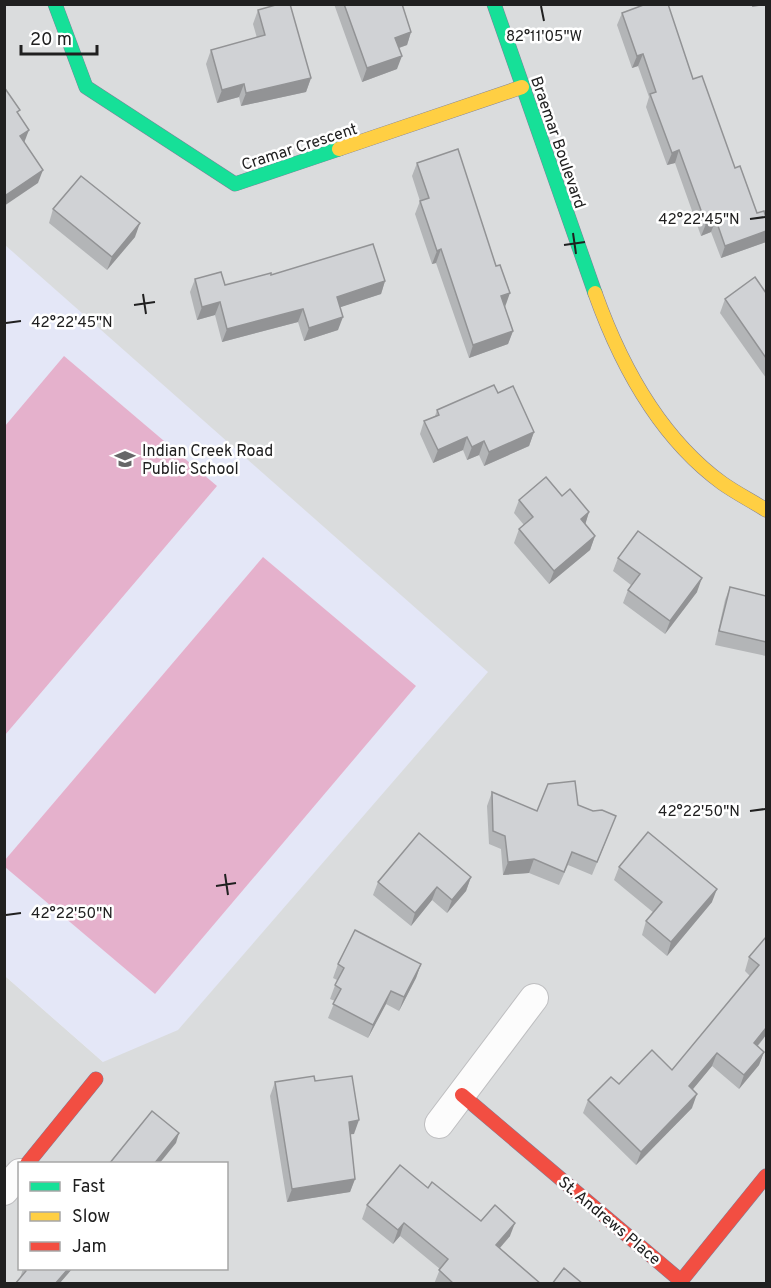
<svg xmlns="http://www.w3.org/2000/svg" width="771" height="1288" viewBox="0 0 771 1288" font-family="Overpass,sans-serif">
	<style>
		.residential { fill: #dadcdd; fill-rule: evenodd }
		.education { fill: #e4e7f7 }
		.pitch { fill: #e5b1cc }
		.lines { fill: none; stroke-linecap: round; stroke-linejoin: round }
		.street-casing { stroke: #bebec0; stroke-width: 30 }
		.fast-casing { stroke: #7f8099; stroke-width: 15 }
		.slow-casing { stroke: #7f8099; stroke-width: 15 }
		.jam-casing { stroke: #7f8099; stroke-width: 15 }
		.street { stroke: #fcfcfc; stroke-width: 28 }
		.fast { stroke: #16e098; stroke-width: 14 }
		.slow { stroke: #ffcf43; stroke-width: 14 }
		.jam { stroke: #f24e42; stroke-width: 14 }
		.wall { fill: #b3b5b7 }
		.shaded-wall { fill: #929395 }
		.building { fill: #d0d2d5; stroke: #929395; stroke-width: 1.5 }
		.ticks { fill: none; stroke: #202020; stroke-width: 2 }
		.labels { text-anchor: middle; stroke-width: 5; stroke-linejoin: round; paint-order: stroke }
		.street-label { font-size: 16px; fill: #202020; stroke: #fff }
		.poi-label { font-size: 16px; fill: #202020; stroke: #fff; text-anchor: start }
		.ticks-label { font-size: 15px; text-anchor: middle; fill: #202020; stroke: #fff; stroke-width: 5; stroke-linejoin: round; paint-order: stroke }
	</style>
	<rect width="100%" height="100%" fill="#e9ebee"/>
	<path class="residential" d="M5,5H766V1283H5V976L103,1062L5,250ZM20,1164H226V1268H20Z"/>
	<path class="education" d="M5,245L488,672L178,1030L103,1062L5,976Z"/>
	<g class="pitch">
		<path d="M64,356L217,486L5,735V426Z"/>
		<path d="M263,557L416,686L155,994L5,867V860Z"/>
	</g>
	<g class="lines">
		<g class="street-casing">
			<g id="street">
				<path d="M439,1124L534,998"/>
				<path d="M4,1191L20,1173"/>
			</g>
		</g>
		<g class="fast-casing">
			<g id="fast">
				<path d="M55,4L86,87L235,184L339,149"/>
				<path d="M494,4L595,293"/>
			</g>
		</g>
		<g class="slow-casing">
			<g id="slow">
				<path d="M339,149L522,87"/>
				<path d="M595,293C621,366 659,437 722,483C736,493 752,501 766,510"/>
			</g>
		</g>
		<g class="jam-casing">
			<g id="jam">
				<path d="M462,1095L681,1281L766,1176"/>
				<path d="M27,1164L96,1079"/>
			</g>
		</g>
		<use href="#street" class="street"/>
		<use href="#fast" class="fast"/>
		<use href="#slow" class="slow"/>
		<use href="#jam" class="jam"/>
	</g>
	<g class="wall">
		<path d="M334,4H402L411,32L407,45L399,48L397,69L362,82Z"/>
		<path d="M258,10L311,78L306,92L241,106L239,97L217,103L206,64L211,50L257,38L253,24Z"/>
		<path d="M622,13L693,79L735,168L766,242L721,258L711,232L701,236L675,163L667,165L646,107L649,97L638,66L632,68L617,25Z"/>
		<path d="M417,163L505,307L513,331L508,344L469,358L436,263L432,264L415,214L420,201L412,176Z"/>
		<path d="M53,209L135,237L107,270L49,223Z"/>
		<path d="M271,275L385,281L381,294L340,307L338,330L304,341L298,322L222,342L215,315L197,320L190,292L195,279L225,285Z"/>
		<path d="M766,293V378L720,313L725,299Z"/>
		<path d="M498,393L534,432L529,446L484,466L479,455L467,460L463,450L433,463L420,434L424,421L435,416L437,410Z"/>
		<path d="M562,496L589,512L585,524L595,536L590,550L549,584L514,543L519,529L524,525L514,513L519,500Z"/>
		<path d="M618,558L697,592L665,634L623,603L628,590L631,585L613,571Z"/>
		<path d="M730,587L766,596V656L715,645L725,600Z"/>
		<path d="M492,792L537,811L578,805L611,829L592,875L568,865L559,885L529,873L503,875L501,849L489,844L487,806Z"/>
		<path d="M619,867L712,902L667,956L642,935L646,921L654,913L614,880Z"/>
		<path d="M471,877L466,891L447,913L432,900L411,926L373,895L378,882Z"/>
		<path d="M766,937V1035L758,1046L764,1052L759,1065L739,1089L712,1066L692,1090V1108L636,1165L583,1113L588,1100L619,1084L672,1070L750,976L745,971L749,957Z"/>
		<path d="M338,964H421L416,978L399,1011L386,1004L368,1038L328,1018L335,1001L330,999L337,980L333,978Z"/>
		<path d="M315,1081L354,1134H350L355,1179L350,1192L287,1202L270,1096L275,1082Z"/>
		<path d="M428,1188L481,1221L510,1236L500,1248L541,1284H434L440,1269L400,1236L393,1244L362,1219L367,1205Z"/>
		<path d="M23,1269H72L59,1284H15L20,1278Z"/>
	</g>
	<g class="shaded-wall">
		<path d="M753,4H766V5L752,7Z"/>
		<path d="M411,32L407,45L390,51L395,38Z"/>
		<path d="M643,54L638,66L632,68L637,56Z"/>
		<path d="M402,56L397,69L362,82L367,68Z"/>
		<path d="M311,78L306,92L241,106L246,93Z"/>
		<path d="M244,84L239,97L217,103L222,90Z"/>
		<path d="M29,130L24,143L20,136Z"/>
		<path d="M679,150L675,163L667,165L672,153Z"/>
		<path d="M43,170L38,183L4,206V200L6,195Z"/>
		<path d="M716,220L711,232L701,236L706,224Z"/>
		<path d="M140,223L135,237L107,270L112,257Z"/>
		<path d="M766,231V242L721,258L725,246Z"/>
		<path d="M441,249L436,263L432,264L437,251Z"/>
		<path d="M385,281L381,294L332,310L337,297Z"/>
		<path d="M510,293L505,307L501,296Z"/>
		<path d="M220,302L215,315L197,320L202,307Z"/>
		<path d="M303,309L298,322L222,342L227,329Z"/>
		<path d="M343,317L338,330L304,341L309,328Z"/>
		<path d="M513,331L508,344L469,358L473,345Z"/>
		<path d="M534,432L529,446L484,466L489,452Z"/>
		<path d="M467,437L463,450L433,463L438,450Z"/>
		<path d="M484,441L479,455L467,460L472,447Z"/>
		<path d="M589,512L585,525L581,519Z"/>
		<path d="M595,536L590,550L549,584L554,571Z"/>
		<path d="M702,578L697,592L665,634L670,621Z"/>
		<path d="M534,859L529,873L503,875L508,862Z"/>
		<path d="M471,877L466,891L447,913L452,900Z"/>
		<path d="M437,887L432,900L411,926L415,913Z"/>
		<path d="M717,889L712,902L667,956L671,942Z"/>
		<path d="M421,964L416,978L399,1011L404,997Z"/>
		<path d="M391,991L386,1004L368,1038L373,1025Z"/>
		<path d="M766,1028V1035L749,1056L754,1043Z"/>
		<path d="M764,1052L759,1065L739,1089L744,1075Z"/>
		<path d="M717,1053L712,1066L684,1100L689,1086Z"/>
		<path d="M697,1094L692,1108L636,1165L641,1152Z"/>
		<path d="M359,1120L354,1134L344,1135L349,1122Z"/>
		<path d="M179,1133L176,1143L159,1164H154Z"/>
		<path d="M355,1179L350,1192L287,1202L292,1189Z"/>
		<path d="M404,1223L400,1236L393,1244L398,1230Z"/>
		<path d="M515,1223L510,1236L491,1258L496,1245Z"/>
		<path d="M68,1269H72L59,1284H55Z"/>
	</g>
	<g class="building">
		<path d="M279,4H290L311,78L246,93L244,84L222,90L211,50L265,35L258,10Z"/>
		<path d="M344,4H402L411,32L395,38L402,56L367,68Z"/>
		<path d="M646,4H668L693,79L702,76L735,168L740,166L757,213L764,211L766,218V231L725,246L716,220L706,224L679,150L672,153L650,94L656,92L643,54L637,56L622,13Z"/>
		<path d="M4,87L20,110L17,112L29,130L20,136L43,170L6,195L4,192Z"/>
		<path d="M458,149L496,266L500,265L510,293L501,296L513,331L473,345L441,249L437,251L420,201L429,198L417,163Z"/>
		<path d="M81,176L140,223L112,257L53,209Z"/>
		<path d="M373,244L385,281L337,297L343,317L309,328L303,309L227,329L220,302L202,307L195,279L221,272L225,285L271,273V275Z"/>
		<path d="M755,277L766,293V358L725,299Z"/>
		<path d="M494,385L498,393L513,386L534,432L489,452L484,441L472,447L467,437L438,450L424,421L439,415L437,410Z"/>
		<path d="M546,477L562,496L570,489L589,512L581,519L595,536L554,571L519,529L533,517L519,500Z"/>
		<path d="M638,531L702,578L670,621L628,590L640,574L618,558Z"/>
		<path d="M730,587L766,596V642L719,631Z"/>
		<path d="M575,781L578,805L593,811L602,810L616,816L597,862L572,852L564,872L534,859L508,862L505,836L493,831L492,792L537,811L548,784Z"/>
		<path d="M648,832L717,889L671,942L646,921L662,902L619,867Z"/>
		<path d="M419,833L471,877L452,900L437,887L415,913L378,882Z"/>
		<path d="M355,930L421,964L404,997L391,991L373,1025L333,1004L341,989L335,985L344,968L338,964Z"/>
		<path d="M766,937V1028L754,1043L764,1052L744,1075L717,1053L689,1086L697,1094L641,1152L588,1100L611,1077L619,1084L652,1050L672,1070L759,965L749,957Z"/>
		<path d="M314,1076L315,1081L352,1076L359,1120L349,1122L355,1179L292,1189L275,1082Z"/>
		<path d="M152,1111L179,1133L154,1164H109Z"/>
		<path d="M400,1165L428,1188L432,1182L481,1221L495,1205L515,1223L496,1245L541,1284H454L439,1270L448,1259L404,1223L398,1230L367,1205Z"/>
		<path d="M564,1268L583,1284H552Z"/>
		<path d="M23,1269H68L55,1284H15L26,1271Z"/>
	</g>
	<path class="ticks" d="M541,6L544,21M750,219L765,217M573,233L576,254M564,245L585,242M143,294L146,314M134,305L155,302M6,323L21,321M750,811L765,809M225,874L228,895M216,886L236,883M6,915L21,913"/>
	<defs>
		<g id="school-bare" transform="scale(1.62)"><path d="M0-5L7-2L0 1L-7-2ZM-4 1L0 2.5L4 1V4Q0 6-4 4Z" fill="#666768" stroke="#fff" stroke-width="2.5" paint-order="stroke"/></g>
	</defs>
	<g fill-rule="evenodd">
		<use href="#school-bare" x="125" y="459"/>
	</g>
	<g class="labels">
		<g class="street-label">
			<text transform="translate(559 142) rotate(71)" y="6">Braemar Boulevard</text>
			<text transform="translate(299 146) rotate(-18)" y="6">Cramar Crescent</text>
			<text transform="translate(610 1220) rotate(40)" y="6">St. Andrews Place</text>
		</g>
		<g class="poi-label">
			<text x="142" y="456">Indian Creek Road<tspan x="142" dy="18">Public School</tspan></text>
		</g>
	</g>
	<g class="ticks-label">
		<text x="544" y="41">82°11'05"W</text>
		<text x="699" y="224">42°22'45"N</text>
		<text x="72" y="327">42°22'45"N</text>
		<text x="699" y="816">42°22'50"N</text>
		<text x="72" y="918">42°22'50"N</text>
	</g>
	<rect width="771" height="1288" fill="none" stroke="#202020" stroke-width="12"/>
	<rect x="18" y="1162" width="210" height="108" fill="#ffffff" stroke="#a6a6a6" stroke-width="1.5"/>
	<rect x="30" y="1182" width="30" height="9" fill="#16e098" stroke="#a6a6a6" stroke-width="1.5"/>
	<text x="72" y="1192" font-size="18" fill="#202020">Fast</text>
	<rect x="30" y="1212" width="30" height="9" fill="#ffcf43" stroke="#a6a6a6" stroke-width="1.5"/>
	<text x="72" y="1222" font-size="18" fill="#202020">Slow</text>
	<rect x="30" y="1242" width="30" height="9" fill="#f24e42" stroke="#a6a6a6" stroke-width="1.5"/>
	<text x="72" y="1252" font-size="18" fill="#202020">Jam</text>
	<path d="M21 45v9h76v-9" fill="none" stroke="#202020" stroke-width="3"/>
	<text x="30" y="45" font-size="18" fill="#202020" stroke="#ffffff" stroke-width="4.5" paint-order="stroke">20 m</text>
</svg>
